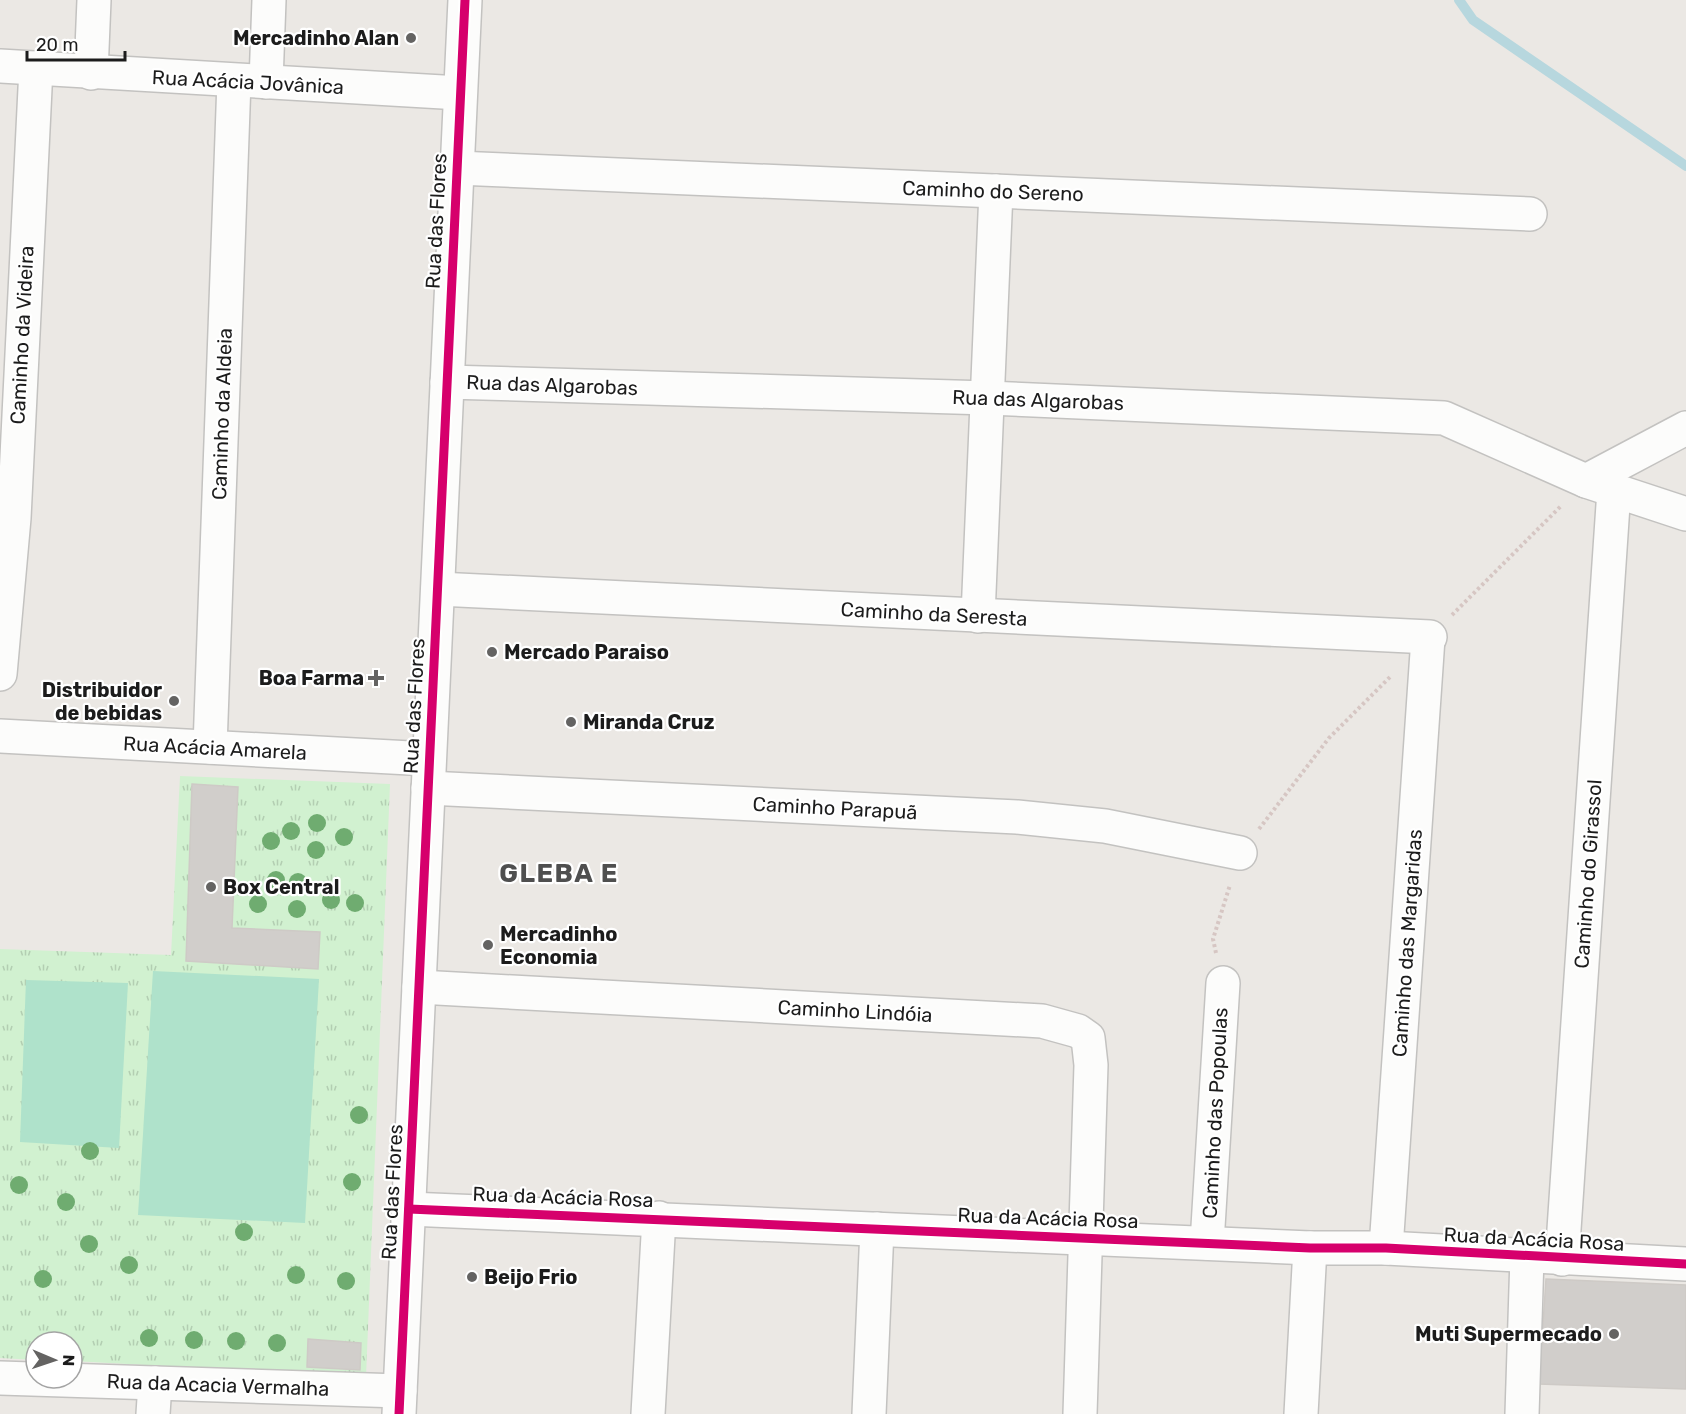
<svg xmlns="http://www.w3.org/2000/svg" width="1686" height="1414" viewBox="0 0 1686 1414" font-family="Rubik,sans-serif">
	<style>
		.park { fill: url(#park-tufts) }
		.pitch { fill: #afe2cb }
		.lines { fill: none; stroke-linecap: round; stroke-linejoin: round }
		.stream { stroke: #b7d7de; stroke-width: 10 }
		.building { fill: #d1cecb; stroke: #cecac6; stroke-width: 1.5 }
		.minor-casing { stroke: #c3c2c0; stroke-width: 36 }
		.path { stroke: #d6c6c3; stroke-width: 4; stroke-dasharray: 3 3; stroke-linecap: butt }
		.minor { stroke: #fcfcfb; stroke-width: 33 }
		.cycleway-casing { stroke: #fff; stroke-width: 13 }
		.cycleway { stroke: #d6006c; stroke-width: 9 }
		.tree { fill: #6fac70 }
		.poi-dot { fill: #646362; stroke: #fff; stroke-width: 2 }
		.labels { text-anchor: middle; stroke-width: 4.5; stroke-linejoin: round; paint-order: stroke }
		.poi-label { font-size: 20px; font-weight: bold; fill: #1c1c1c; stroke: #fff; text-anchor: start }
		.street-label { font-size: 20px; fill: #1c1c1c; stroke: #fff }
		.district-label { font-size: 26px; font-weight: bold; letter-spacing: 1.5px; fill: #4f4f4f; stroke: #fff }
	</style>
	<defs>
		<pattern id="park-tufts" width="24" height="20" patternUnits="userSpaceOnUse" patternTransform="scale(1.5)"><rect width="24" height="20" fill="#d1f1d0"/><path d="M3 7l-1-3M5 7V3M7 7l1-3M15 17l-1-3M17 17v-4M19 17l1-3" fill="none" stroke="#b3ceb2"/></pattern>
	</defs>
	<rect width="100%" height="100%" fill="#ebe8e4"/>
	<path class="park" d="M180,776L390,784L366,1377L72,1361V1342H36V1360L0,1358V949L171,955Z"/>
	<g class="pitch">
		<path d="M153,971L319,979L305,1223L138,1215Z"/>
		<path d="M26,980L128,983L119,1148L20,1142Z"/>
	</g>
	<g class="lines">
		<path class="stream" d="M1459,0L1473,20L1686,166"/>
	</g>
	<g class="building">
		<path d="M192,784L238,787L232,928L320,932L318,969L186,961Z"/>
		<path d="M1546,1279L1686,1285V1389L1539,1384Z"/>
		<path d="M308,1339L361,1343L360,1370L307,1367Z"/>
	</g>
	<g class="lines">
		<g class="minor-casing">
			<g id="minor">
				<path d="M0,66L460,93"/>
				<path d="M91,73L94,0"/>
				<path d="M266,82L269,0"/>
				<path d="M457,168L1530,214"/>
				<path d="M447,382L988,398L1444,418L1586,481L1686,514"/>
				<path d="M1586,481L1686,428"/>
				<path d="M438,589L1430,637"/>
				<path d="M978,616L996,191"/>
				<path d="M0,674L14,518L36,68"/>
				<path d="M0,736L429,759"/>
				<path d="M210,747L234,81"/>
				<path d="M428,788L1017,817L1105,826L1240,853"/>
				<path d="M419,987L1042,1021L1078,1031L1088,1038L1091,1065L1080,1414"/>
				<path d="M409,1209L1310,1248H1386L1686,1264"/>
				<path d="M1207,1243L1223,983"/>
				<path d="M1386,1248L1428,638"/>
				<path d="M1562,1259L1614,490"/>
				<path d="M0,1378L400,1391"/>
				<path d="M153,1414L155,1383"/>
				<path d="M399,1414L465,0"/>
				<path d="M648,1414L659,1218"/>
				<path d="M869,1414L877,1229"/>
				<path d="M1301,1414L1310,1248"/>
				<path d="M1522,1414L1527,1257"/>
			</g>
		</g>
		<g class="path">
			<path d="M1452,615L1561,506"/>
			<path d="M1259,829L1329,738L1391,676"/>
			<path d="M1216,953L1213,939L1230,885"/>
		</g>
		<use href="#minor" class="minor"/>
		<g class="cycleway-casing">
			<g id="cycleway">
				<path d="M409,1209L1310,1248H1386L1686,1264"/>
				<path d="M399,1414L465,0"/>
			</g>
		</g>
		<use href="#cycleway" class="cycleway"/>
	</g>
	<g class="tree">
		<circle cx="317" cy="823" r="9"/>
		<circle cx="291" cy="831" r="9"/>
		<circle cx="344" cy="837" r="9"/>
		<circle cx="271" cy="841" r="9"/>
		<circle cx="316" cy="850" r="9"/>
		<circle cx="276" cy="880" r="9"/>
		<circle cx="298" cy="882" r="9"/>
		<circle cx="331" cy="900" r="9"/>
		<circle cx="355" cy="903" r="9"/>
		<circle cx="258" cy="904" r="9"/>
		<circle cx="297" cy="909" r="9"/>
		<circle cx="359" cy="1115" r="9"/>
		<circle cx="90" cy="1151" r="9"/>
		<circle cx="352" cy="1182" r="9"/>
		<circle cx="19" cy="1185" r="9"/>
		<circle cx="66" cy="1202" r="9"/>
		<circle cx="244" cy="1232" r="9"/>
		<circle cx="89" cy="1244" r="9"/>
		<circle cx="129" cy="1265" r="9"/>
		<circle cx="296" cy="1275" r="9"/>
		<circle cx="43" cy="1279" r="9"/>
		<circle cx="346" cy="1281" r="9"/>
		<circle cx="149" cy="1338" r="9"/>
		<circle cx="194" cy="1340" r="9"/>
		<circle cx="236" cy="1341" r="9"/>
		<circle cx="277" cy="1343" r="9"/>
	</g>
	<g class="poi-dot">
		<circle cx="411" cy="38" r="6"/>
		<circle cx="492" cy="652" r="6"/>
		<path d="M373 669h6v6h6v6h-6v6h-6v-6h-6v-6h6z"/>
		<circle cx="174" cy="701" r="6"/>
		<circle cx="571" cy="722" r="6"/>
		<circle cx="211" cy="887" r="6"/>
		<circle cx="488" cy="945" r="6"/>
		<circle cx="472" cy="1277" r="6"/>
		<circle cx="1614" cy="1334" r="6"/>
	</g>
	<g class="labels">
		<g class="poi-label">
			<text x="399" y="45" text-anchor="end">Mercadinho Alan</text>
			<text x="504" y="659">Mercado Paraiso</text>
			<text x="364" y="685" text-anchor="end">Boa Farma</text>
			<text x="162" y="697" text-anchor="end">Distribuidor<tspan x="162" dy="23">de bebidas</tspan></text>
			<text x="583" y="729">Miranda Cruz</text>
			<text x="223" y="894">Box Central</text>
			<text x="500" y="941">Mercadinho<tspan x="500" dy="23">Economia</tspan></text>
			<text x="484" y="1284">Beijo Frio</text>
			<text x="1602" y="1341" text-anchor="end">Muti Supermecado</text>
		</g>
		<g class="street-label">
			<text transform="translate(248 82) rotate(3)" y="7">Rua Acácia Jovânica</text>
			<text transform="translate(993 191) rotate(2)" y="7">Caminho do Sereno</text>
			<text transform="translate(436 221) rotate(-87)" y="7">Rua das Flores</text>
			<text transform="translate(22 335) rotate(-87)" y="7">Caminho da Videira</text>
			<text transform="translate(552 385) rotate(2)" y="7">Rua das Algarobas</text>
			<text transform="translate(1038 400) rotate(2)" y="7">Rua das Algarobas</text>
			<text transform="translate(222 414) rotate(-88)" y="7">Caminho da Aldeia</text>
			<text transform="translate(934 614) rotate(3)" y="7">Caminho da Seresta</text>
			<text transform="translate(414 706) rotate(-87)" y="7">Rua das Flores</text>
			<text transform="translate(215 748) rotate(3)" y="7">Rua Acácia Amarela</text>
			<text transform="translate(835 808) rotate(3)" y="7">Caminho Parapuã</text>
			<text transform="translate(1588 874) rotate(-86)" y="7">Caminho do Girassol</text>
			<text transform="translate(1407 943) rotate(-86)" y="7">Caminho das Margaridas</text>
			<text transform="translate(855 1011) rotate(3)" y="7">Caminho Lindóia</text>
			<text transform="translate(1215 1113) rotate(-87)" y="7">Caminho das Popoulas</text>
			<text transform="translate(392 1192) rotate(-87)" y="7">Rua das Flores</text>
			<text transform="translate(563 1197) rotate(2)" y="7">Rua da Acácia Rosa</text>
			<text transform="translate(1048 1218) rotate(2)" y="7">Rua da Acácia Rosa</text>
			<text transform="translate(1534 1239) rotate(3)" y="7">Rua da Acácia Rosa</text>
			<text transform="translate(218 1385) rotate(2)" y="7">Rua da Acacia Vermalha</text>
		</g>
		<g class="district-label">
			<text x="559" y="882">GLEBA E</text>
		</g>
	</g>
	<g transform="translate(54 1360) rotate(92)"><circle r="28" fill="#ffffff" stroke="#a4a4a4" stroke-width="1.5"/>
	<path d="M0-4.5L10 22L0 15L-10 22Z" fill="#646362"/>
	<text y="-9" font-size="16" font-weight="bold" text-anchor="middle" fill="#1c1c1c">N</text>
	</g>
	<path d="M27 51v9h98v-9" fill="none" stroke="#1c1c1c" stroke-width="3"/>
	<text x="36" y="51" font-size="18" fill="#1c1c1c" stroke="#ffffff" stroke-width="4.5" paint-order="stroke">20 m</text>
</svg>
